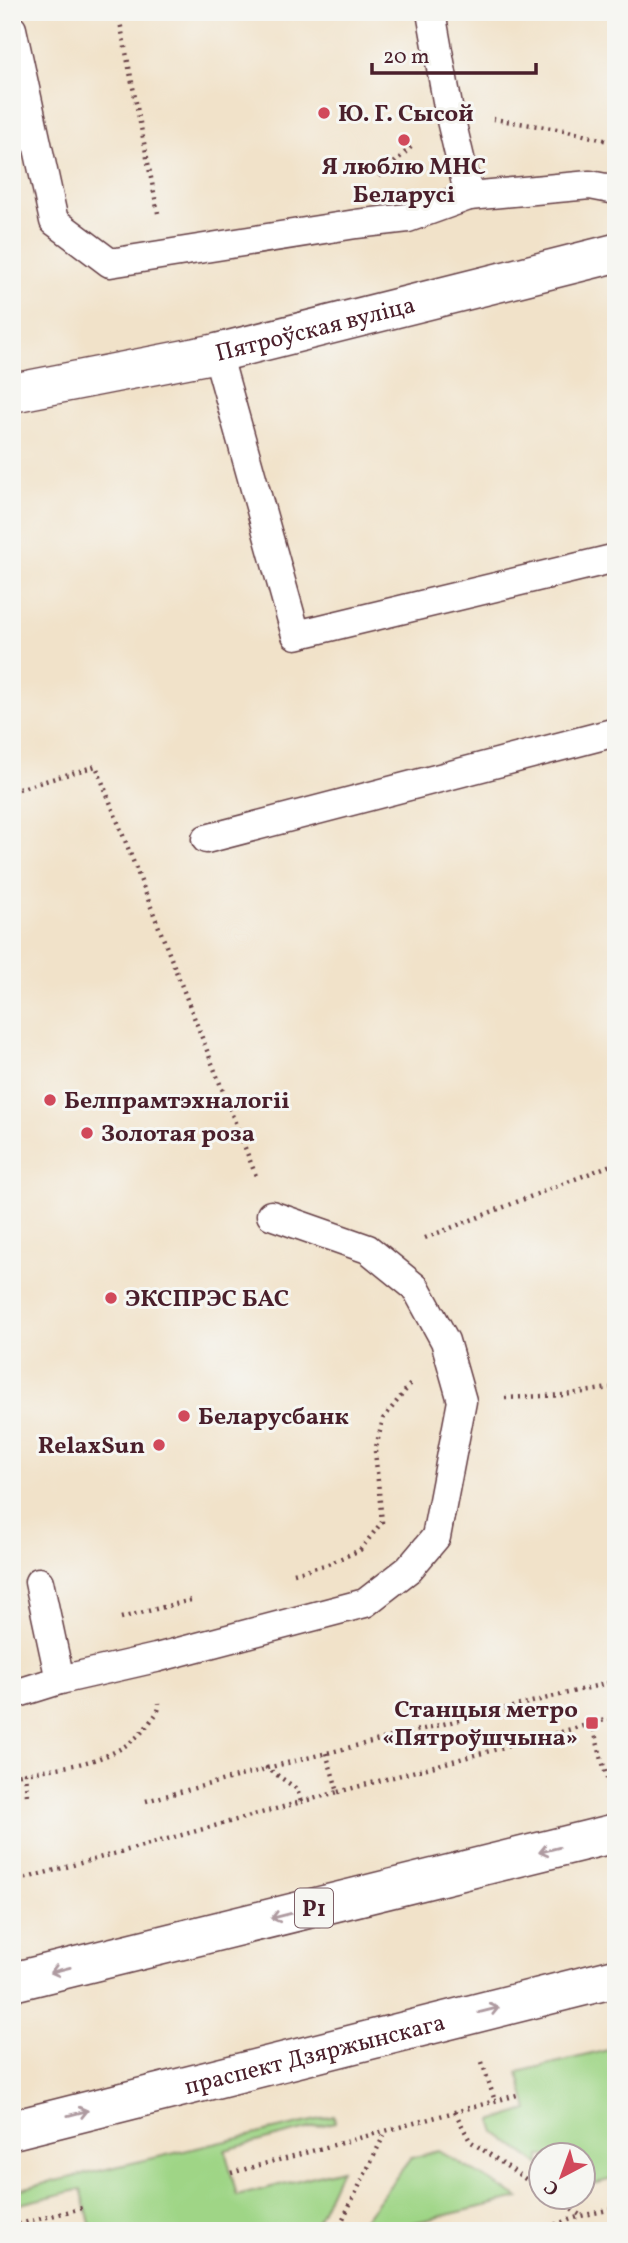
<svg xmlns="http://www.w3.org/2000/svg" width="628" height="2243" viewBox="0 0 628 2243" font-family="Vollkorn,serif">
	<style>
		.green { fill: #9fd586; stroke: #747a58; stroke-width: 2 }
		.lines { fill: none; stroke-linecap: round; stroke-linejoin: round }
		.service-casing { stroke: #633c43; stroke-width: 31 }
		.minor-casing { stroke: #633c43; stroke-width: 41 }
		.primary-casing { stroke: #633c43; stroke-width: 41 }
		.path { stroke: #633c43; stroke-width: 4.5; stroke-dasharray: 2 5; stroke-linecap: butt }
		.service { stroke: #fff; stroke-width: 28 }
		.minor { stroke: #fff; stroke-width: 38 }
		.primary { stroke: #fff; stroke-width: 38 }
		.oneway { stroke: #ae9aa0 }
		.poi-dot { fill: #d1495b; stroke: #f6f6f2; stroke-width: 2.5 }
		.labels { text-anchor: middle; stroke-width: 6; stroke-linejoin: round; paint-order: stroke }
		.shield { fill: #f6f6f2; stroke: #7e6067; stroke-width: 2 }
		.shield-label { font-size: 23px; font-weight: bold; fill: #4a1f2b }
		.poi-label { font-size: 24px; font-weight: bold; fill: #4a1f2b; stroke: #f6f6f2; text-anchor: start }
		.street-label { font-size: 24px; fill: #4a1f2b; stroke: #f6f6f2 }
	</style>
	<rect width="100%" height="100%" fill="#f6f6f2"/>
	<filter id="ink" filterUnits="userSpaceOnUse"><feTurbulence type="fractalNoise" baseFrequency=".0143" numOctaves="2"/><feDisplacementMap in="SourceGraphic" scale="14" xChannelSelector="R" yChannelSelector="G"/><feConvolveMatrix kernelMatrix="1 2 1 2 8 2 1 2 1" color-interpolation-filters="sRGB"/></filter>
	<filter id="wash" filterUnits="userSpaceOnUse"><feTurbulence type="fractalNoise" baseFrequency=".00686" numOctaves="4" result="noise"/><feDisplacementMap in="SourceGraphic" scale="28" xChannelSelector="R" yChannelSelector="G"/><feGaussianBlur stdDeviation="1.57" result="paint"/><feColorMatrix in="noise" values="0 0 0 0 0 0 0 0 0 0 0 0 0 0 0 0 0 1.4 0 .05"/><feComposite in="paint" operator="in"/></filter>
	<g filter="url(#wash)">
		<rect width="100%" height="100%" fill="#f1e2c9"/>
		<g class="green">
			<path d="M616,2048V2178L583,2187L582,2156H540V2165L496,2133L492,2121L528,2110L518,2072Z"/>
			<path d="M334,2116L335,2122L225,2150L237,2196L341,2169L312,2231H80L91,2227L81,2189L12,2206V2191Z"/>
			<path d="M439,2151L519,2198L378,2231H360L359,2226L411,2158Z"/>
		</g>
	</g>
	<g filter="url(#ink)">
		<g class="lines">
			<g class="service-casing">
				<g id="service">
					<path d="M431,12L449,112L469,196L590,185L616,190"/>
					<path d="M12,29L54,221L110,263L356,224L408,218L469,196"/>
					<path d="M217,353L296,635L616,558"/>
					<path d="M206,839L616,732"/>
					<path d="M39,1582L60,1680"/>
					<path d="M12,1695L60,1680L156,1658L365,1603L409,1569L436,1537L462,1401L445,1341L416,1288L368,1249L271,1215"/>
				</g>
			</g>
			<g class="minor-casing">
				<g id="minor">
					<path id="s1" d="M12,393L217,353L616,253"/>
				</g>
			</g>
			<g class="primary-casing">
				<g id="primary">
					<path d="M12,1982L616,1833"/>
					<path id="s2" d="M12,2130L616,1978"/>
				</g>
			</g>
			<g class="path">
				<path d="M118,12L158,213"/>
				<path d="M493,119L564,130L608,141"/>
				<path d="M379,177L411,147"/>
				<path d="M12,791L96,766L256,1176"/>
				<path d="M425,1238L616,1163"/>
				<path d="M505,1398L564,1395L616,1387"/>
				<path d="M294,1573L328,1564L360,1550L382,1522L375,1451L383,1419L412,1382"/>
				<path d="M121,1618L191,1600"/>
				<path d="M592,1723L609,1786"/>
				<path d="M12,1776L25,1773"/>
				<path d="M338,1792L616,1717"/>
				<path d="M27,1795L25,1773C70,1766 122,1762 150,1722C155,1715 160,1711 159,1703"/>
				<path d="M146,1801L266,1769"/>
				<path d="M301,1802L338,1792L326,1753"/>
				<path d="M12,1882L301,1802L297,1789L267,1768L616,1681"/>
				<path d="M482,2062L495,2101"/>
				<path d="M455,2112L470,2141L540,2189"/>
				<path d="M231,2173L517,2095"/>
				<path d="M554,2198L580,2215"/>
				<path d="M12,2226L86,2207"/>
				<path d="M337,2231L386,2131"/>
				<path d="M535,2231L581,2216L616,2208"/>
			</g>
			<use href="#service" class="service"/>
			<use href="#minor" class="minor"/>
			<use href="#primary" class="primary"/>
		</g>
		<defs><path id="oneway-shaft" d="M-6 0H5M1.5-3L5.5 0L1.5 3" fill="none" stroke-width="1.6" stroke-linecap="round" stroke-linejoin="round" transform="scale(1.75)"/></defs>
		<g class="oneway">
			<use href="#oneway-shaft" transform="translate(549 1850) rotate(166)"/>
			<use href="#oneway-shaft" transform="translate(281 1916) rotate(166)"/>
			<use href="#oneway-shaft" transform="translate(60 1970) rotate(166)"/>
			<use href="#oneway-shaft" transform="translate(489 2010) rotate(-14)"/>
			<use href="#oneway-shaft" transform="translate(78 2113) rotate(-14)"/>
		</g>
	</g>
	<g class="poi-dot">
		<circle cx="324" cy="113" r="7"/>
		<circle cx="404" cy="140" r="7"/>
		<circle cx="50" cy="1100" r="7"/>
		<circle cx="87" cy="1133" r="7"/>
		<circle cx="111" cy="1298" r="7"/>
		<circle cx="184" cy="1416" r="7"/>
		<circle cx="159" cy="1445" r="7"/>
		<rect x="585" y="1716" width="14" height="14" rx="3.5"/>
	</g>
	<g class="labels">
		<rect class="shield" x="295" y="1888.5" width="38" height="39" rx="5"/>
		<g class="shield-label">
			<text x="314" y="1916">Р1</text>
		</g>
		<g class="poi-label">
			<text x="338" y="121">Ю. Г. Сысой</text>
			<text x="404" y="174" text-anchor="middle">Я люблю МНС<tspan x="404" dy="28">Беларусі</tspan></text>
			<text x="64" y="1108">Белпрамтэхналогіі</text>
			<text x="101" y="1141">Золотая роза</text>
			<text x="125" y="1306">ЭКСПРЭС БАС</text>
			<text x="198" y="1424">Беларусбанк</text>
			<text x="145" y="1453" text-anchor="end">RelaxSun</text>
			<text x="578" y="1717" text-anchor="end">Станцыя метро<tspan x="578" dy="28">«Пятроўшчына»</tspan></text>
		</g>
		<g class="street-label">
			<text dy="8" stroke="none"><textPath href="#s1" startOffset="310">Пятроўская вуліца</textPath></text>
			<text dy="8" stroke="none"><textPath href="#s2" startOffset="312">праспект Дзяржынскага</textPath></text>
		</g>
	</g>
	<rect width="628" height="2243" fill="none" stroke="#f6f6f2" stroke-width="42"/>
	<g transform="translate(562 2176) rotate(221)"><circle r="33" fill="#f6f6f2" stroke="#b1a0a2" stroke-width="2"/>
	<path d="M0-5L12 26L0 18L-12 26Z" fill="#d1495b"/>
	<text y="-10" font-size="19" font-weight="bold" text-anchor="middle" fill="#4a1f2b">С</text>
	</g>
	<path d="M372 63v10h164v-10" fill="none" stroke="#4a1f2b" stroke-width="3.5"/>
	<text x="383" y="63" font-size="21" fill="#4a1f2b" stroke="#f6f6f2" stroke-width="5" paint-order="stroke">20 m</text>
</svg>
